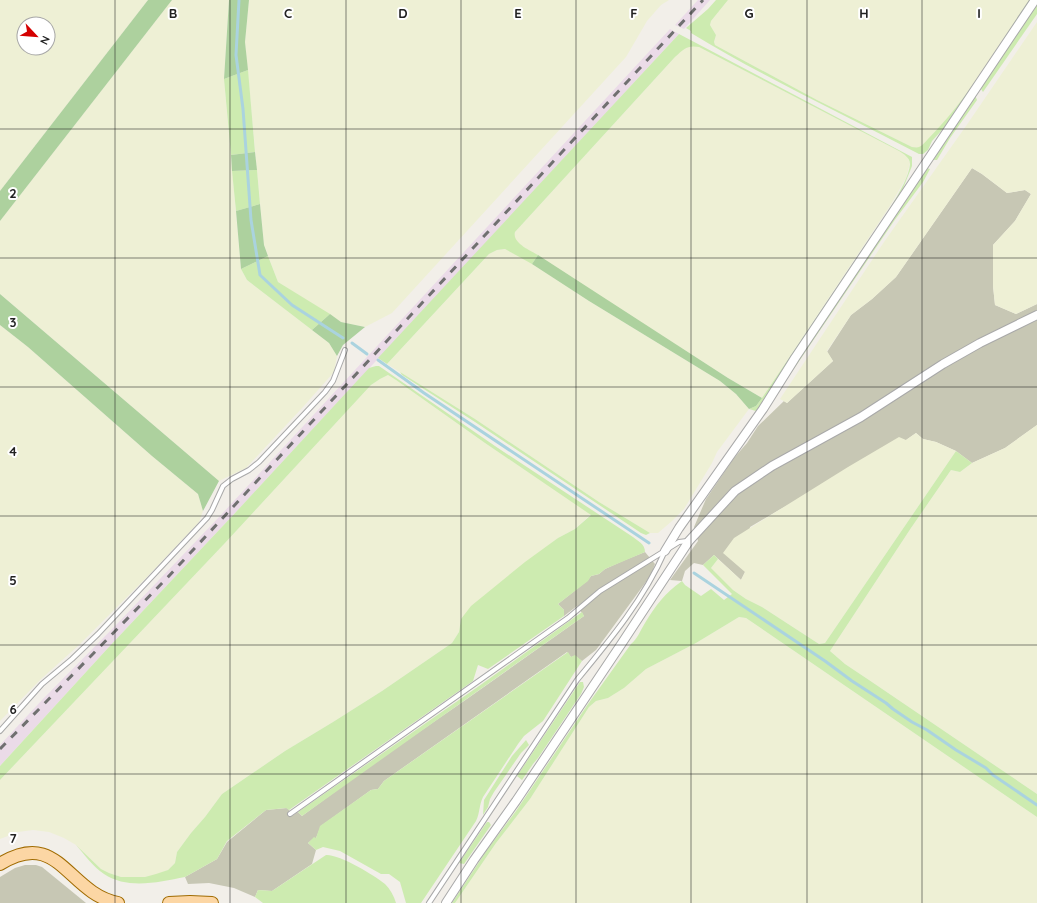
<svg xmlns="http://www.w3.org/2000/svg" width="1037" height="903" viewBox="0 0 1037 903" font-family="Quicksand,sans-serif">
	<style>
		.industrial { fill: #ebdbe8 }
		.construction { fill: #c7c7b4 }
		.farmland { fill: #eef0d5; fill-rule: evenodd }
		.grass { fill: #cdebb0 }
		.forest { fill: #add19e }
		.lines { fill: none; stroke-linecap: round; stroke-linejoin: round }
		.stream { stroke: #aad3df; stroke-width: 3 }
		.service-casing { stroke: #a9a9a9; stroke-width: 6 }
		.minor-casing { stroke: #a9a9a9; stroke-width: 10 }
		.primary-casing { stroke: #a06b00; stroke-width: 14 }
		.service { stroke: #fff; stroke-width: 4 }
		.minor { stroke: #fff; stroke-width: 8 }
		.primary { stroke: #fcd6a4; stroke-width: 12 }
		.rail { stroke: #707070; stroke-width: 3; stroke-dasharray: 8 8; stroke-linecap: butt }
		.grid { fill: none; stroke: #222; stroke-width: 1; stroke-opacity: 0.55 }
		.grid-label { font-size: 13px; text-anchor: middle; font-weight: bold; fill: #222; stroke: #fff; stroke-width: 4; stroke-linejoin: round; paint-order: stroke }
	</style>
	<rect width="100%" height="100%" fill="#f2efe9"/>
	<g class="industrial">
		<path d="M698,0H710L684,29L675,25Z"/>
		<path d="M670,29L679,34L236,512L108,648L0,766V745L42,700L118,623L220,516Z"/>
	</g>
	<g class="construction">
		<path d="M972,168L982,174L1007,193L1025,190L1031,194L1015,221L993,245V286L995,305L1016,314L1037,304V425L1005,448L972,463L956,451L936,442L923,439L916,433L906,440L779,510L750,527L745,572L741,580L714,555L703,565L694,563L685,571L682,581L670,580L698,541L694,527L706,499L734,458L747,443L758,426L784,401L787,403L833,361L827,352L851,315L872,299L896,277Z"/>
		<path d="M645,552L655,564L651,575L596,650L582,661L575,656L571,657L567,652L384,781L378,789L371,790L321,826L316,838H314L308,843L316,850L312,864L272,891L258,890L255,897L234,888L209,883L188,884L185,877L217,859L227,842L266,810L287,808L289,810L292,816L298,812L302,816L367,768L464,701L584,616L577,606L564,616V610L558,604L587,581L591,576L599,574L605,569L625,560Z"/>
		<path d="M25,865H36L42,867L86,903H0V877L15,868Z"/>
	</g>
	<g class="farmland">
		<path d="M0,0H148L0,191ZM24,24H48V48H24Z"/>
		<path d="M172,0H229L224,79L241,269L247,280L329,343L337,356L334,372L303,407L246,468L219,481L0,294V221Z"/>
		<path d="M249,0H669L661,5L647,21L626,57L392,313L365,327L341,322L278,282L264,245L245,42Z"/>
		<path d="M728,0H1029L975,82L951,114L940,128L923,145L918,148L912,147L817,100L715,45L714,43L716,35L710,25L711,21Z"/>
		<path d="M1037,22V304L1016,314L995,305L993,286V245L1015,221L1031,194L1025,190L1007,193L982,174L972,168L896,277L872,299L851,315L827,351L833,361L787,403L780,399L884,242L966,126Z"/>
		<path d="M691,45L699,47L899,151L907,156L910,163L906,178L890,206L762,398L728,378L516,242L514,235L515,232L675,57L683,49Z"/>
		<path d="M505,249L528,261L589,301L720,381L736,394L749,409L717,452L712,463L684,509L672,521L658,533H650L599,502L475,419L387,364L489,254L497,250Z"/>
		<path d="M0,325L28,347L152,456L198,494L203,511L199,522L145,579L79,645L41,679L0,721Z"/>
		<path d="M388,375L396,380L485,443L591,514L575,529L558,538L461,619L459,632L452,643L382,691L333,722L285,751L222,794L205,817L191,833L177,852L175,863L168,870L156,875L145,877H121L109,873L101,869L76,845L64,838L49,832L33,830L18,832L0,839V780L225,543L371,385L380,379Z"/>
		<path d="M1037,425V794L869,680L845,664L830,651L911,528L951,470L960,472L972,463L1005,448Z"/>
		<path d="M916,433L923,439L936,442L956,451L825,643L819,644L762,607L746,599L733,590L711,568L718,559L741,580L745,572L723,553L734,538L848,467L899,437L906,440Z"/>
		<path d="M739,617L746,618L765,631L1037,817V903H455L496,843L530,799L589,707L596,701L608,698L624,688L646,669L696,643Z"/>
	</g>
	<g class="grass">
		<path d="M716,0H728L711,21L710,25L716,35L714,42L715,45L817,100L912,147C914,147 917,148 919,147C922,146 925,142 928,139C968,99 997,47 1029,0H1031L952,119L932,141L928,150L923,154H919C843,114 765,78 691,33V31L686,28L708,9Z"/>
		<path d="M1037,3V14L983,92L981,89L982,86Z"/>
		<path d="M679,34L912,157V166L902,191L756,411L749,409L756,406L762,398C795,349 828,300 861,251C873,233 909,185 910,164C910,158 904,154 899,151L699,47C687,45 684,49 675,57L515,232C512,243 530,250 538,255L532,264L505,249L497,250L489,254L387,364L378,358Z"/>
		<path d="M248,70L255,152L231,155L224,79Z"/>
		<path d="M975,95L977,100L950,138L937,160H933Z"/>
		<path d="M927,168L930,169L923,182L894,221L764,413L791,371L915,183Z"/>
		<path d="M257,170L260,204L236,211L232,171Z"/>
		<path d="M268,256L278,282L330,314L312,330L247,280L241,269Z"/>
		<path d="M376,366H379L495,446L633,537C638,541 645,544 645,552L605,569L599,574L591,576L588,581L558,604L564,610V616L488,669L478,665L473,681L289,810L286,808L266,810L227,841L217,859L185,877C159,882 128,890 104,874C93,867 84,854 76,845L101,869L109,873L121,877H145L156,874L168,870L175,863L177,852L191,833L205,817L222,794L285,751L333,722L382,691L452,643L459,632L461,619L471,606L525,562L558,538L575,529L591,515L485,443L396,380L388,375L380,379L371,385L225,543L0,780V766L108,648L236,512L369,368Z"/>
		<path d="M400,372L475,419L599,502L650,533L646,535L641,533L475,422L402,375Z"/>
		<path d="M956,451L972,463L960,472L951,470L911,528L830,651L845,664L869,680L1037,794V817L765,631L746,618L739,617L696,643L646,669L624,688L608,698L596,701L589,707L530,799L496,843L455,903H452L487,850L516,811L588,704L631,644C638,638 640,631 645,623C656,605 664,594 682,581L685,585L701,596L711,589L724,600L732,594L703,565L714,555L718,559L711,568L733,590L746,599L762,607L819,644L825,643Z"/>
		<path d="M582,612L584,616C490,682 396,749 302,816L298,812L479,686Z"/>
		<path d="M568,652L571,657L575,655L582,661L543,721L524,736L518,744L483,797C479,805 480,813 476,821L421,903H406L400,882L389,874H381L340,851L323,847L316,850L308,843L314,837L316,838L320,826L371,790L378,789L384,781Z"/>
		<path d="M580,682H583L584,687L581,694L538,758L533,764L522,780L517,776Z"/>
		<path d="M526,740L529,745L521,753L494,792L490,799L488,807L483,815L484,800L512,756Z"/>
		<path d="M487,822H489L491,825L464,864L459,863Z"/>
		<path d="M326,855C339,854 374,875 385,884C390,889 394,896 396,903H263L255,897L258,890L272,891Z"/>
	</g>
	<g class="forest">
		<path d="M148,0H172L0,221V191Z"/>
		<path d="M229,0H249L245,42L248,70L224,79Z"/>
		<path d="M255,152L257,170L232,171L231,155Z"/>
		<path d="M260,204L264,245L268,256L241,269L236,211Z"/>
		<path d="M538,255L728,378L762,398L756,406L749,409L736,394L720,381L589,301L532,264Z"/>
		<path d="M0,294L219,481L203,511L198,494L152,456L28,347L0,325Z"/>
		<path d="M330,314L341,322L365,327L343,345L337,356L329,343L312,330Z"/>
	</g>
	<g class="lines">
		<g class="stream">
			<path d="M239,0L236,55L243,109L251,220L260,275L292,305L343,338"/>
			<path d="M352,343L367,354"/>
			<path d="M378,360L424,393L649,543"/>
			<path d="M694,573L825,661L852,681L886,703L893,709L912,722L927,730L956,750L986,768L993,775L1037,805"/>
		</g>
		<g class="service-casing">
			<g id="service">
				<path d="M0,731L42,684L72,659L98,634L207,518L212,510L223,486L232,479L249,470L259,462L325,392L333,381L345,350"/>
				<path d="M290,814L568,618L600,591L679,542L687,541"/>
				<path d="M429,903L577,680C610,640 644,599 665,551"/>
			</g>
		</g>
		<g class="minor-casing">
			<g id="minor">
				<path d="M665,551L679,528L763,409L795,358L1035,0"/>
				<path d="M446,903L474,860L516,801L622,643L689,541L735,491L772,466L861,417L943,364L980,343L1037,315"/>
			</g>
		</g>
		<g class="primary-casing">
			<g id="primary">
				<path d="M0,864C59,827 67,893 118,903"/>
				<path d="M169,903L190,902L212,903"/>
			</g>
		</g>
		<use href="#service" class="service"/>
		<use href="#minor" class="minor"/>
		<use href="#primary" class="primary"/>
		<path class="rail" d="M0,749L168,577L703,0"/>
	</g>
	<path class="grid" d="M115,0V903M230,0V903M346,0V903M461,0V903M576,0V903M691,0V903M807,0V903M922,0V903M0,129H1037M0,258H1037M0,387H1037M0,516H1037M0,645H1037M0,774H1037"/>
	<g class="grid-label">
		<text x="173" y="18">B</text>
		<text x="288" y="18">C</text>
		<text x="403" y="18">D</text>
		<text x="518" y="18">E</text>
		<text x="634" y="18">F</text>
		<text x="749" y="18">G</text>
		<text x="864" y="18">H</text>
		<text x="979" y="18">I</text>
		<text x="13" y="198">2</text>
		<text x="13" y="327">3</text>
		<text x="13" y="456">4</text>
		<text x="13" y="585">5</text>
		<text x="13" y="714">6</text>
		<text x="13" y="843">7</text>
	</g>
	<g transform="translate(36 36) rotate(116)"><circle r="19" fill="#ffffff" stroke="#a7a7a7"/>
	<path d="M0-3L7 15L0 10L-7 15Z" fill="#d40000"/>
	<text y="-6" font-size="11" font-weight="bold" text-anchor="middle" fill="#222222">N</text>
	</g>
</svg>
